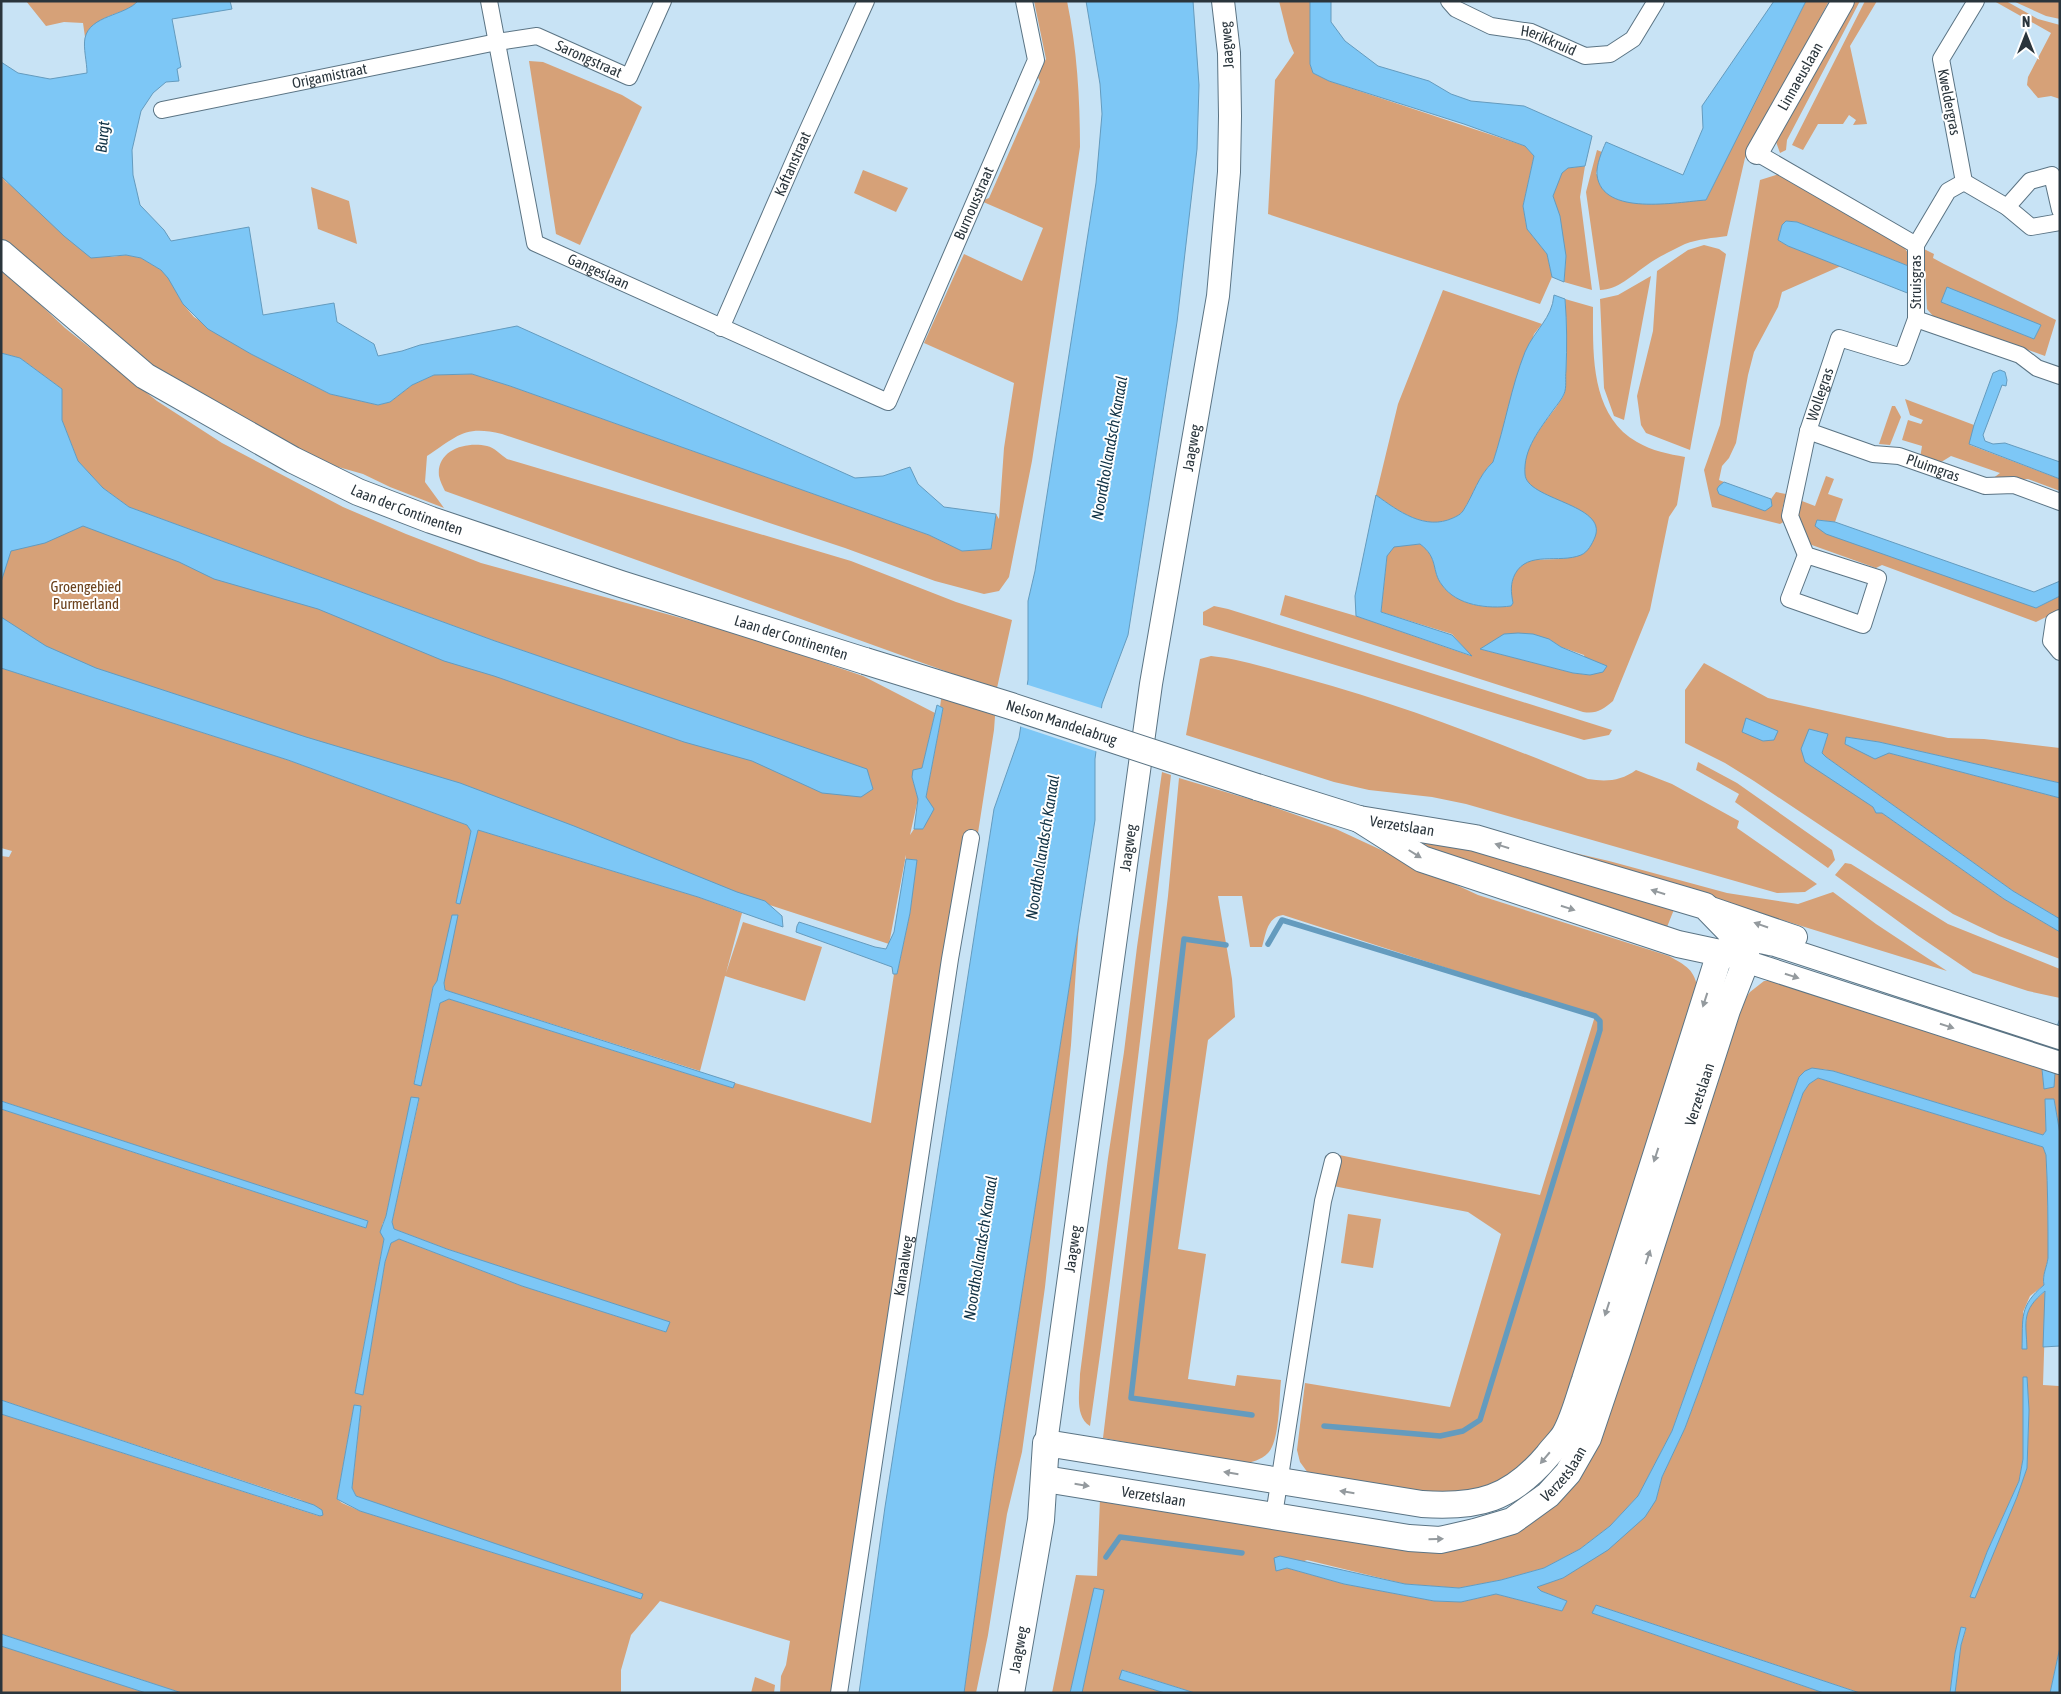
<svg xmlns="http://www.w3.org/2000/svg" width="2061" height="1694" viewBox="0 0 2061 1694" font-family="'Asap Condensed',sans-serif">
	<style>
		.green { fill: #d6a178; fill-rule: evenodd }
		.water { fill: #7dc7f6; stroke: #649bbe }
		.pier { fill: #c8e3f5 }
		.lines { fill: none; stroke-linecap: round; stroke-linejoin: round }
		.stream { stroke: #649bbe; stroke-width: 5.5 }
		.street-casing { stroke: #5b7484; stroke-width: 18 }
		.secondary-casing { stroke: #5b7484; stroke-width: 24 }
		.primary-casing { stroke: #5b7484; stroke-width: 28 }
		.street { stroke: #fff; stroke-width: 16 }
		.secondary { stroke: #fff; stroke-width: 22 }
		.primary { stroke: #fff; stroke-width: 26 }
		.primary-bridge-casing { stroke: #5b7484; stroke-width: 28; stroke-linecap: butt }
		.primary-bridge { stroke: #fff; stroke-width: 26 }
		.oneway { fill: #949a9e }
		.labels { text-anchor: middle; stroke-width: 4; stroke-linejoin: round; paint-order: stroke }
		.street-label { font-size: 15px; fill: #2a353c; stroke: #fff }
		.park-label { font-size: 15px; fill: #6b411c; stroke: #fff }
		.water-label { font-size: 16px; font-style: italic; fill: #103245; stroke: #fff }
	</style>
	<rect width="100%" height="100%" fill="#c8e3f5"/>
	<g class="green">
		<path d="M26,1H138C130,11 116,12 105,18C96,22 91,29 85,37L83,23L64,22L46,26Z"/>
		<path d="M1034,1H1067C1077,49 1080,98 1080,147L1032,461L1009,577L999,591L984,594L935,581L845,548L502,434C464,425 458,436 427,456L425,482L444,508L390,487L363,474L310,459L235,418L125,348L1,248V176L6,182L111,257L126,255L141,258L161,270L168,277L183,304L194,317L251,354L330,394L378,405L390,402L412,385L434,375L472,374L510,386L929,535L962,551L991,549L996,514L999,519L1004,448L1014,383L924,343L964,254L1022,281L1043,228L981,201L989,198L1040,82L1037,75L1046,59Z"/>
		<path d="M1279,1H1310V64L1313,73L1329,81L1525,146L1534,156L1523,206L1527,229L1547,254L1552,277L1540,304L1268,214L1275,80L1294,53L1289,41Z"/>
		<path d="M1806,1H1829L1745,158L1727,236C1713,238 1698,239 1685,244C1673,250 1658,257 1647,265C1632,275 1618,290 1600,290L1586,192L1597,150L1602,152L1596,174L1706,200Z"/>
		<path d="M1854,1H1860L1787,140L1786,150L1780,153L1775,139Z"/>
		<path d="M1865,1H1877L1850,46L1867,124L1853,125L1856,120L1849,115L1843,124H1818L1803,150L1792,145Z"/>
		<path d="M1994,1H2006L2038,19L2060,25V99L2051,96L2038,98L2027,85L2028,77L2051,33Z"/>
		<path d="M2013,1H2060V19L2046,16Z"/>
		<path d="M529,61L543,62L622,95L642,107L580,245L556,234Z"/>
		<path d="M1585,166L1580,197L1592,290L1564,282L1566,256L1553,196L1561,173L1568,168Z"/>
		<path d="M863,170L908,188L896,212L854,193Z"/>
		<path d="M1782,173L1904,247L1911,258V267L1797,222L1786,221L1782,225L1778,240L1788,246L1841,266L1782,292L1778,307L1754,352L1748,375L1736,443L1729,458L1722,466L1719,480L1724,482L1719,486L1772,506L1771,499L1776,492L1786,494L1782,510L1787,520L1780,524L1712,507L1704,470L1720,425L1760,180Z"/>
		<path d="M311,187L349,201L357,244L318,229Z"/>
		<path d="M1704,245L1719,249L1726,254L1690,450L1646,433L1641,425L1637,396L1653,331L1657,271L1688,250Z"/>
		<path d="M1924,249L1934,254L1933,258L1944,264L2056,320L2045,356L1933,316L1927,309ZM1941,302L2041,325L2034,339Z"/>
		<path d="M1,267L65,328L157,401L222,443L343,507L406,534L481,563L743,635L863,676L935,713L922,769L912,777L918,799L910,835L914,829H924L926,797L943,708L940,707L945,671L445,491C443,487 440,481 439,476C436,450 466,441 487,446C494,447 501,455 507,459L851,561L956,602L1012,620L997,688L994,730L968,897L845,1596L831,1693H780L781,1676L786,1665L790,1641L660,1601L631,1635L621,1670V1693H182L1,1634V1414L319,1516L301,1500L1,1400V1109L366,1228L368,1221L1,1101V856L9,857L12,851L1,848V668L288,760L467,825L471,831L456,903L459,904L478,830L698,897L742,913L726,973L743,922L822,947L805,1001L725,976L700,1071L445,990L444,983L437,981L433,987L414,1083L421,1085L440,1003L449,999L733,1088L735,1083L871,1123L894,974H897L910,913L916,860L906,859V855L889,944L1,653V442L109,518L841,761L495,641L129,507L103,488L78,461L62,420V389L20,358L1,353ZM411,1098L419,1099L392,1222L394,1229L447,1249L669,1322L666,1332L522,1286L399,1239L391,1243L385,1262L363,1394L355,1393L384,1239L382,1225L386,1216ZM354,1405L361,1406L352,1488L356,1496L642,1594L641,1599L360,1511L342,1503L337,1499Z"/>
		<path d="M1651,276L1624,420L1614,416L1604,388L1600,299L1618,295Z"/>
		<path d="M1443,290L1542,324L1534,334L1493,462C1478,476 1474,494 1463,511C1460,515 1457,516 1453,518C1425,531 1398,511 1376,495L1398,404Z"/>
		<path d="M1565,299L1593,307C1593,354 1590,415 1637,442C1652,451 1669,454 1685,457L1677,505L1669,517L1650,610L1613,701C1602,710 1597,714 1583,712L1280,615L1285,595L1356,616L1471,656L1452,634L1381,612L1387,556L1394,546L1420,544C1439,558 1431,570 1442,585C1457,606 1488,609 1511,606L1513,603L1510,590L1513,578L1519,567L1529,560L1560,559L1586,514C1572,507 1543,496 1531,486C1505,462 1553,416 1564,395C1566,389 1565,379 1566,372C1567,347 1567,324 1565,299ZM1549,639L1561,647L1584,655L1590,675L1573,673L1480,649Z"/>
		<path d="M1905,399L1974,425L1970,445L2060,479V491L2028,479L1988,482L2000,473L1951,456L1938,464L1920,458L1922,446L1902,440L1908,420L1921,424L1923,420L1910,415Z"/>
		<path d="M1892,406H1895L1901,417L1890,445L1879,444Z"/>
		<path d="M1826,476L1834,479L1828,494L1843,499L1835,522L1817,520L2036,608L2060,596V610L2036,622L1882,565L1876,568L1809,544L1798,516L1802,501L1815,506Z"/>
		<path d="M1214,606L1228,609L1612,730L1609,735L1584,740L1203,625V612Z"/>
		<path d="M1211,656C1242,659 1273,670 1304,678C1401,704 1494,741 1588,779C1606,782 1621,781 1636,770L1672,784L1739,821L1737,828L1817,884L1805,892L1777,893L1466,804L1432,797L1369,790L1334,782L1186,735L1200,659Z"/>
		<path d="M1704,663L1768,698L1948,738L1984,739L2060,748V783L1879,742L1846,737L1845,744L1889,753L2060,798V919L2013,891L1826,757L1822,753L1828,734L1801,749L1873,807L1876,812L1882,813L2004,899L2060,932V959L1999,936L1953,914L1754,781L1725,763L1685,743V690Z"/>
		<path d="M1698,762L1737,783L1832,850L1835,860L1828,868L1735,802L1739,794L1696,770Z"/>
		<path d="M1162,772L1171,775C1146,993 1121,1210 1090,1426C1074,1416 1080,1391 1080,1374L1108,1158L1124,1052L1137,947Z"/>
		<path d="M1179,778L1259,802L1336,829L1478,895L1669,956C1686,966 1695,969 1698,991L1559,1430L1496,1488L1445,1497L1308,1473L1300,1462L1297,1450L1305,1383L1450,1407L1501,1234L1468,1212L1333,1186L1339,1155L1540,1195L1595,1016L1283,915C1267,917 1266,934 1262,947H1250L1242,896H1218L1232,979L1235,1017L1208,1040L1178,1249L1206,1254L1188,1379L1235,1386L1237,1375L1281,1380C1279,1398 1280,1441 1268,1453C1261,1460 1252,1462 1243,1464L1103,1438L1168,896Z"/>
		<path d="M1427,837L1675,907L1667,927L1424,851L1421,841Z"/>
		<path d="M1536,844L1609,861L1727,893L1798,904L1833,892L1876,924L1947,971Z"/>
		<path d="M1845,863L1851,864L1948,924L2060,969V998L2028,991L1973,973L1917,935L1835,875Z"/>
		<path d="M1079,923L1071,1045L1045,1287L1022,1452L1007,1514L988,1635L976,1693H964L994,1474Z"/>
		<path d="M1764,981H1777L2042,1069L2044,1089L2055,1073L2060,1075V1134L2054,1099H2045L2046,1131L2043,1135L1833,1071L1822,1069L1799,1077L1672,1431L1638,1496L1610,1526L1580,1549L1544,1568L1501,1580L1459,1588L1405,1584L1307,1560L1276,1571L1287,1568L1344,1584L1434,1601L1461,1602L1496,1594L1562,1611L1567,1601L1541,1591L1536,1587L1563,1578L1656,1500L1662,1477L1685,1428L1701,1385L1803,1093L1809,1084L1818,1078L2043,1147L2046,1155C2048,1189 2048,1223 2048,1258C2047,1267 2042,1275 2044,1285L2030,1296L2023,1312L2026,1324C2027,1306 2032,1302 2046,1291L2043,1385L2059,1386L2060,1368V1647L2050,1693H1955L1961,1645L1966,1629L1961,1628L1955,1653L1950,1693H1860L1596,1605L1592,1613L1824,1693H1195L1123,1670L1119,1679L1165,1693H1082L1103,1590L1095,1588L1070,1693H1052L1076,1575L1097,1576L1100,1498L1443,1544L1564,1489L1737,1010L1750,992ZM2027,1377L2029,1410L2027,1468L2017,1497L1970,1597L1987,1552L2019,1481L2023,1459Z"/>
		<path d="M1348,1214L1381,1219L1373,1268L1341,1263Z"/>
		<path d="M1,1646L146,1693H1Z"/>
		<path d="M755,1677L775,1685L774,1693H751Z"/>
	</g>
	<g class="water">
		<path d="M138,1H230L232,9L172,19L181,67L177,69L179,81L166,82L153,93L141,111L132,150L133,175L140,205L164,230L171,241L249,227L263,315L334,303L337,322L374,344L378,356L402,351L420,345L517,326L855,478L883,476L910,467L918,484L944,507L996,514L991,549L962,551L929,535L510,386L472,374L434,375L412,385L390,402L378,405L330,394L251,354L208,329L183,304L168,278L161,270L141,258L126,255L91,258L64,236L1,176V62L18,73L50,79L87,73C87,62 83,48 85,38C90,15 125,16 138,1Z"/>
		<path d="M1086,1H1193L1199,85L1197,149L1177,322L1128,635L1102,704L1095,759V820L994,1474L964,1693H859L885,1507L994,809L1019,738L1028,680V601L1035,571L1096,183L1102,114L1100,84Z"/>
		<path d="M1310,1H1331V22L1345,41L1378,66L1429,81L1451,94L1471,101L1524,106L1592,136L1585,166L1568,168L1562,173L1553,196L1560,216L1566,256L1564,282L1552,277L1547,254L1527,229L1523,206L1534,156L1525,146L1464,124L1329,81L1313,73L1310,64Z"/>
		<path d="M1774,1H1806L1706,200C1677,202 1602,217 1597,175C1596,165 1602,151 1606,142L1683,175L1703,128L1702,106Z"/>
		<path d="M1786,221L1797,222L1911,267L1915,296L1788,246L1778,240L1782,225Z"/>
		<path d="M1947,287L2041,325L2034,339L1941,302Z"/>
		<path d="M1554,295L1565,299C1567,324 1567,346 1566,371C1565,378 1567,387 1564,394C1562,399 1557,405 1554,409C1540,429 1523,449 1525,474C1526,500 1608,504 1595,537C1592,544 1588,552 1581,555C1559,564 1528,550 1515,574C1510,584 1511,592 1513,603L1511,606C1488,609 1457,606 1442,585C1431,571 1439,558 1420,544L1394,547L1387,556L1381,612L1452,635L1472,656L1356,616L1355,596L1376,495C1398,511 1425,531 1453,518C1457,516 1460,515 1463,511C1474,494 1478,476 1493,462C1505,426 1511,387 1525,352C1535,329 1552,319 1554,295Z"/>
		<path d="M1,353L20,358L62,389V420L78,461L103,488L129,507L495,641L867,769L873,789L861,797L822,793L752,761L684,742L494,676L444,661L318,609L214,579L179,562L83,526L45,543L11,551L1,582Z"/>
		<path d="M2000,370L2005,372L2007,380L2006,386L2002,385L1983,435L1985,441L1993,444L2005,443L2060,462V479L1969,444L1974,425L1993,373Z"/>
		<path d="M1724,482L1771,499L1772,506L1765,511L1719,494L1717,489L1719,486Z"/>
		<path d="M1817,520L1835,522L2034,592L2060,581V596L2036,608L1826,534L1815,526Z"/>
		<path d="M1,617L46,646L96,668L306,737L460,783L574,826L737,892L765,901L782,916L783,927L698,897L478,830L460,904L456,903L471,831L467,825L288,760L1,668Z"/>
		<path d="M1518,633L1533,634L1549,639L1561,647L1607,666L1603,672L1590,675L1573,673L1480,649L1504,634Z"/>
		<path d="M937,705L943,708L926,797L934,809L923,829H914L918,799L912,777L913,770L922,768Z"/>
		<path d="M1746,718L1778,731L1774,740L1763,741L1742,732Z"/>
		<path d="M1809,729L1828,734L1822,753L1826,757L2013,891L2060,919V932L2004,899L1882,813H1876L1873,807L1805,762L1801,749Z"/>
		<path d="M1846,737L1879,742L2060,783V798L1889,753L1875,759L1845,744Z"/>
		<path d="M906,859L917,860L910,913L897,974H893L892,967L796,932L797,926L799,922L875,947L886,949L894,932Z"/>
		<path d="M452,915H458L444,983L445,990L735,1083L733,1088L449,999L440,1003L421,1086L414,1084L433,987L437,981Z"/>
		<path d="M2060,1018V1060L2055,1073L2054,1087L2044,1089L2042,1069Z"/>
		<path d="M1812,1068L1833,1071L2043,1135L2046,1131L2045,1099H2054L2060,1134V1346L2043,1347L2045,1291C2021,1311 2026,1321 2027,1349H2022C2023,1317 2019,1306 2044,1285C2042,1275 2047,1267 2048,1258C2048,1223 2048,1189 2046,1155L2043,1147L1818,1078L1809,1084L1803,1093L1701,1385L1685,1428L1662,1477L1656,1500L1645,1517L1608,1550L1563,1578L1537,1587L1541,1591L1567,1601L1562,1611L1496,1594L1461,1602L1434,1601L1344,1584L1287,1568L1276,1571L1274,1558L1280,1556L1405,1584L1459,1588L1501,1580L1544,1568L1580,1549L1610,1526L1638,1496L1672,1431L1799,1077L1805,1071Z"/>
		<path d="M411,1097L419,1098L392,1222L394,1229L447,1249L670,1322L666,1332L522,1286L399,1239L391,1243L385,1262L363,1395L355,1393L384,1239L380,1232L386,1216Z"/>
		<path d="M1,1101L368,1221L366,1228L1,1109Z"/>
		<path d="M2023,1377H2027L2029,1410L2027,1468L2017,1497L1975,1598L1970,1597L1987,1552L2019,1481L2023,1459Z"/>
		<path d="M1,1400L314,1505L322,1510L323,1515L320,1516L1,1414Z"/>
		<path d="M354,1405L361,1406L352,1488L356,1496L643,1594L641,1599L360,1511L337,1499Z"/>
		<path d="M1094,1588L1104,1590L1082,1693H1070Z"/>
		<path d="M1596,1605L1860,1693H1824L1592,1613Z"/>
		<path d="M1961,1627L1966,1628L1961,1645L1955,1693H1950L1955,1653Z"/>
		<path d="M1,1634L182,1693H146L1,1646Z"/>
		<path d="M2060,1647V1693H2050Z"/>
		<path d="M1122,1670L1195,1693H1165L1119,1679Z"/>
	</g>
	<path class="pier" d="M1025,684L1104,709L1098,752L1019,726Z"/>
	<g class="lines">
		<g class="stream">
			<path d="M1268,944L1282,920L1595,1016L1600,1021V1030L1480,1420L1463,1431L1440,1436L1324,1426"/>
			<path d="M1226,945L1184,939L1131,1398L1252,1415"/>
			<path d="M1106,1557L1120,1537L1242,1553"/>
		</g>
		<g class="street-casing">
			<g id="street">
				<path id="s1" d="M489,1L535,243L888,402L1036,60L1024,1"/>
				<path id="s2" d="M1449,1L1456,9L1491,26L1531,32L1585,56L1610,54L1633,39L1656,1"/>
				<path id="s3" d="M162,110L497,42L537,36L629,77L663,1"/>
				<path d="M1757,153L1916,245V319L2020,355L2037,368L2060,376"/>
				<path d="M1964,182L2007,207L2031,227L2060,222"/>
				<path d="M2007,207L2030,181L2052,175L2060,210"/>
				<path d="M1916,245L1948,191L1964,182L1941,59L1976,1"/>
				<path id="s4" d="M721,328L800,147L866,1"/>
				<path id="s5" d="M1808,431L1873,454L1899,456L1985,486L2014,485L2060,502"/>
				<path id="s6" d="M1806,555L1878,578L1863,625L1789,599L1806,555L1790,516L1808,431L1839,338L1902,357L1916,319"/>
				<path d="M2060,618L2054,621L2051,641L2060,652"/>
				<path d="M1274,1515L1323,1201L1333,1161"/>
				<path id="s7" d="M839,1693L950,959L971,838"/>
			</g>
		</g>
		<g class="secondary-casing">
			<g id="secondary">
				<path id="s8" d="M1757,153L1843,1"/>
				<path d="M1705,906L1796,937"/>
				<path d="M2060,1038L1775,945C1754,941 1737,936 1720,953L2060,1063"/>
				<path id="s9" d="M1046,1443L1151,684L1218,296L1229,172L1230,116L1229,53L1223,1"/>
			</g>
		</g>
		<g class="primary-casing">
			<g id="primary">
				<path id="s10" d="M1,253L145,376L293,460L358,492L431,520L621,584L865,661"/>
				<path id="s11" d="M1045,1479L1409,1538L1440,1540L1475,1532L1512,1521L1548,1495L1568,1473L1588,1438L1618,1349L1727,1010L1746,961V951L1739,941L1705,906L1475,838L1359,819L1257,787"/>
				<path id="s12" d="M1011,1693L1041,1520L1046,1443L1422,1504C1478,1508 1511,1499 1548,1455C1553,1448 1561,1441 1565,1434C1574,1418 1579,1397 1585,1380L1720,953L1678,944L1422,859L1359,819"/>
			</g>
		</g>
		<use href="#street" class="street"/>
		<use href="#secondary" class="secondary"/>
		<use href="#primary" class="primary"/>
		<g class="primary-bridge-casing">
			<g id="primary-bridge">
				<path id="s13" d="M865,661L1011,706L1257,787"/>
			</g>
		</g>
		<use href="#primary-bridge" class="primary-bridge"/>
	</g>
	<defs><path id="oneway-solid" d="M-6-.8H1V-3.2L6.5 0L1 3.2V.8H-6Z" transform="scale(1.25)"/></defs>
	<g class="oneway">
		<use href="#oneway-solid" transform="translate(1502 846) rotate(-163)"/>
		<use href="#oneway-solid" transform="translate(1415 854) rotate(32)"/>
		<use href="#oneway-solid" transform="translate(1658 892) rotate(-163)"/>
		<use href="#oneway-solid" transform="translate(1568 908) rotate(18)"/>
		<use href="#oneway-solid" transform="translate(1761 925) rotate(-161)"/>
		<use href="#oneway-solid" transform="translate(1792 976) rotate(18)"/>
		<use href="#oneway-solid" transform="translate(1705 1000) rotate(108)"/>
		<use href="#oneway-solid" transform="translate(1947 1026) rotate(18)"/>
		<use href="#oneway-solid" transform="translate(1656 1155) rotate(108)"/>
		<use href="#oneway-solid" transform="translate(1648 1257) rotate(-72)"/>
		<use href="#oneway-solid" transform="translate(1607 1309) rotate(108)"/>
		<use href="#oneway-solid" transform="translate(1545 1458) rotate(130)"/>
		<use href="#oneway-solid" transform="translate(1231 1473) rotate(-171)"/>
		<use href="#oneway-solid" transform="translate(1082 1485) rotate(9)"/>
		<use href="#oneway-solid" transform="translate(1347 1492) rotate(-171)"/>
		<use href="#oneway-solid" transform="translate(1436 1539) rotate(-1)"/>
	</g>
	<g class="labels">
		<g class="street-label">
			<text dy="5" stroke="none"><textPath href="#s2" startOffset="109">Herikkruid</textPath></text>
			<text transform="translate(1227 45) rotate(-94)" y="5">Jaagweg</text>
			<text dy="5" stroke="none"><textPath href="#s3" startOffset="439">Sarongstraat</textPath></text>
			<text dy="5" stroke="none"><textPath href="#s3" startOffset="171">Origamistraat</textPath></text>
			<text dy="5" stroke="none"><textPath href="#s8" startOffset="88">Linnaeuslaan</textPath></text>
			<text transform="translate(1949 102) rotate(79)" y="5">Kweldergras</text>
			<text dy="5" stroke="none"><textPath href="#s4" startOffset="179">Kaftanstraat</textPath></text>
			<text dy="5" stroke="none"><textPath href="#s1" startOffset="850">Burnousstraat</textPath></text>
			<text dy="5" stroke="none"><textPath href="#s1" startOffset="316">Gangeslaan</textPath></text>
			<text transform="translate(1916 282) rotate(-90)" y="5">Struisgras</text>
			<text dy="5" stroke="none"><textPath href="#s6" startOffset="418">Wollegras</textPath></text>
			<text dy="5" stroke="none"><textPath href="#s9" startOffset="1006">Jaagweg</textPath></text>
			<text dy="5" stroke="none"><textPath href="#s5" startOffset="131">Pluimgras</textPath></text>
			<text dy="5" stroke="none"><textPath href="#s10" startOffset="484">Laan der Continenten</textPath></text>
			<text dy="5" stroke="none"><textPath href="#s10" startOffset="889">Laan der Continenten</textPath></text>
			<text dy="5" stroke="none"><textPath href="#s13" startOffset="206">Nelson Mandelabrug</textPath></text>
			<text transform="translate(1402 826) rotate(9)" y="5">Verzetslaan</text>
			<text dy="5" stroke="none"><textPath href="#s9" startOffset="601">Jaagweg</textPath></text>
			<text dy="5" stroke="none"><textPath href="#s11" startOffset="950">Verzetslaan</textPath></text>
			<text dy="5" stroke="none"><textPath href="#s9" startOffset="196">Jaagweg</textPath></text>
			<text dy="5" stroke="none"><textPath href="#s7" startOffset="432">Kanaalweg</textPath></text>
			<text dy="5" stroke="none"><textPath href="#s11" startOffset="545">Verzetslaan</textPath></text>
			<text dy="5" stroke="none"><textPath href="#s11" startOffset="110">Verzetslaan</textPath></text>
			<text dy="5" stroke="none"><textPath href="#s12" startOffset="44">Jaagweg</textPath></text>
		</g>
		<g class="park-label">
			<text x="86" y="592">Groengebied<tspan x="86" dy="17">Purmerland</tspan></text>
		</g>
		<g class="water-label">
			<text transform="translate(102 137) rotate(-85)" y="6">Burgt</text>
			<text transform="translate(1109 448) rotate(-80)" y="6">Noordhollandsch Kanaal</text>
			<text transform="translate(1042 847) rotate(-81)" y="6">Noordhollandsch Kanaal</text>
			<text transform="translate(980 1248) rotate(-81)" y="6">Noordhollandsch Kanaal</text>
		</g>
	</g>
	<rect width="2061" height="1694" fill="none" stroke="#2a353c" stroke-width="5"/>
	<g transform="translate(2026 35)" stroke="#ffffff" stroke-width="4" paint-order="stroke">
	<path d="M0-4L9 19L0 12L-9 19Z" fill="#2a353c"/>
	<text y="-8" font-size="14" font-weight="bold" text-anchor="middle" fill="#2a353c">N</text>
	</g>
</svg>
